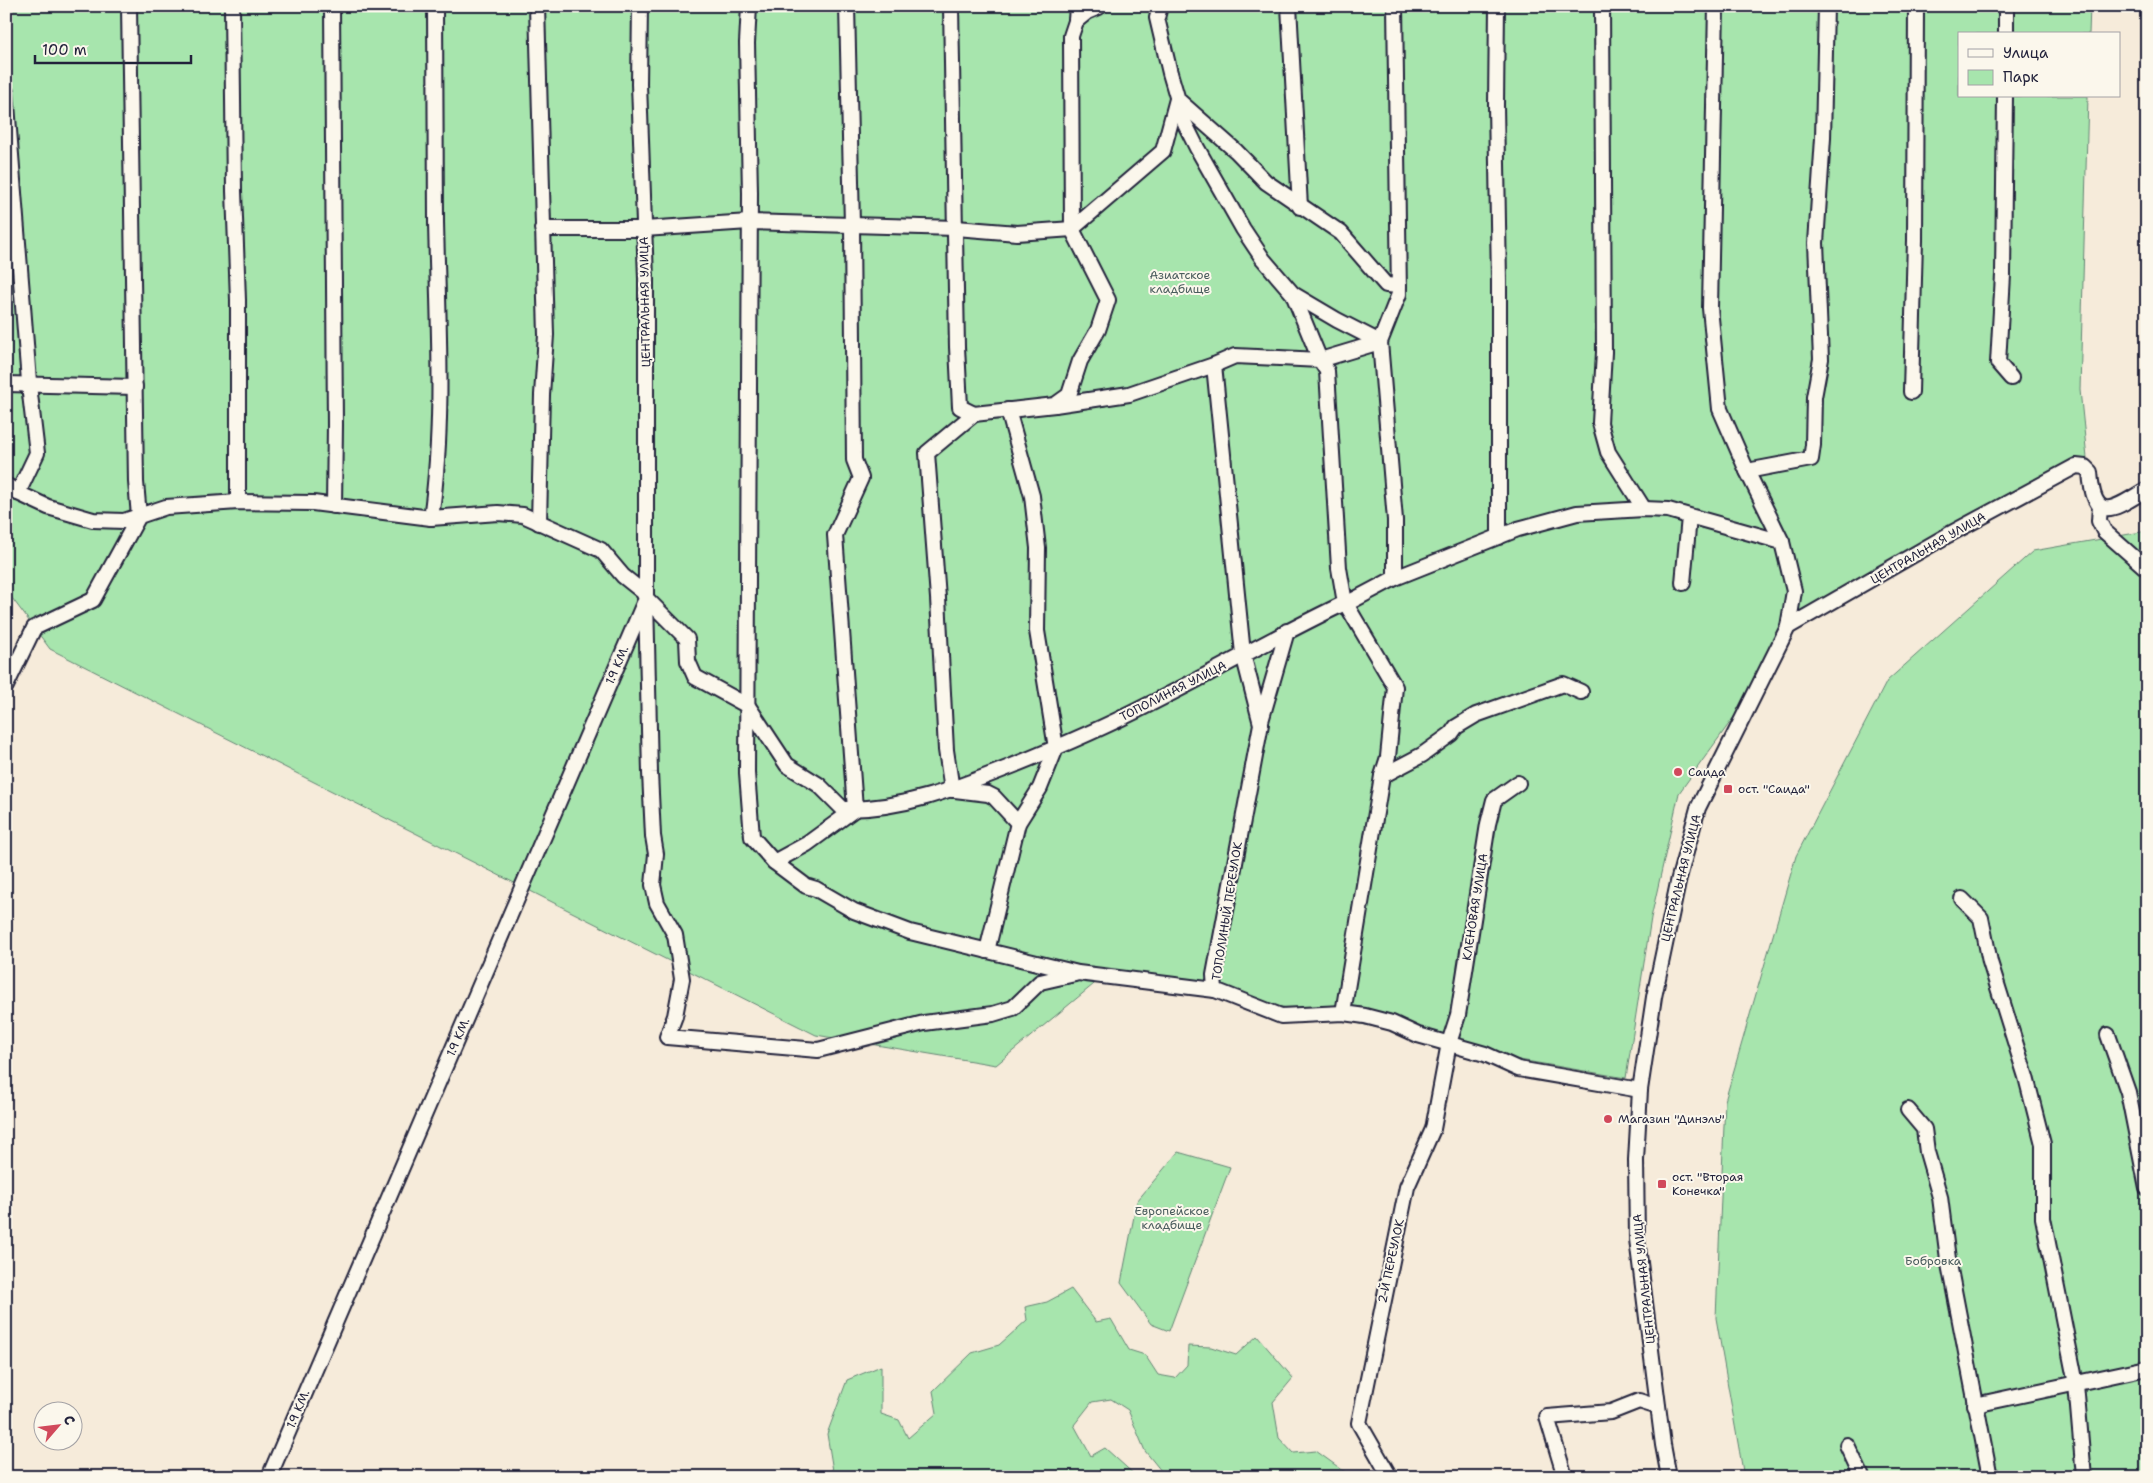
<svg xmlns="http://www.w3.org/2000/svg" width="2153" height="1483" viewBox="0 0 2153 1483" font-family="'Shantell Sans',sans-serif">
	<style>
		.green { fill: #a7e5ad; stroke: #648474 }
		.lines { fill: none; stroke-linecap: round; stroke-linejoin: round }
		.minor-casing { stroke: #22223b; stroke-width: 18 }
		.minor { stroke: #fbf7ec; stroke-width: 14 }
		.poi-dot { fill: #d1495b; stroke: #fbf7ec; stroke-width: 2 }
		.labels { text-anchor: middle; stroke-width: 4; stroke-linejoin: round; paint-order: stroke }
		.park-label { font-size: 12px; fill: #4a5c5d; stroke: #fbf7ec }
		.street-label { font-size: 12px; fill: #22223b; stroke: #fbf7ec }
		.poi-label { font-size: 12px; fill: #22223b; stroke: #fbf7ec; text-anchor: start }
	</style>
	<rect width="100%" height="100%" fill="#f6ebda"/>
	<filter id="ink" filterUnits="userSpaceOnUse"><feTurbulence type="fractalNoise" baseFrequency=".02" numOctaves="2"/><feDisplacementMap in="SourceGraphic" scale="10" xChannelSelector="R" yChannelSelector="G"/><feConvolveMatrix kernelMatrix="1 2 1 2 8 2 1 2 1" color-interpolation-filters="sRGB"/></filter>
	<g filter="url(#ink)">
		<g class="green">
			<path d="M6,6H2090L2089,34H1959V96H2088L2080,390L2087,458L1948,535L1788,627L1739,710L1679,793L1651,918L1626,1078L1508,1058L1463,1046L1111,970L996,1065L816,1035L50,649L6,590Z"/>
			<path d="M2147,531V1477H1744L1716,1318L1725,1101L1796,856L1887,681L2033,551Z"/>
			<path d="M1178,1152L1230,1167L1169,1331L1151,1324L1121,1283L1137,1201Z"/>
			<path d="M1071,1289L1096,1322L1111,1319L1129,1350L1145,1355L1158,1375L1175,1378L1187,1365L1188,1346L1211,1347L1236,1355L1257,1336L1293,1378L1273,1402L1279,1438L1293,1453L1316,1451L1352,1477H1166L1145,1451L1128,1410L1111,1399L1092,1402L1074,1425L1091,1456L1105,1448L1137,1477H834L827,1434L847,1380L881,1366V1414L899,1420L908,1438L937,1413L933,1391L972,1353L999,1345L1027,1320L1025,1307L1047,1302Z"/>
		</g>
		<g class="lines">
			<g class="minor-casing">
				<g id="minor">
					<path d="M232,6L234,191L238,300V502"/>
					<path d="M332,6L335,425L334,506"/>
					<path d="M537,6L546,335L542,395L539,523"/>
					<path d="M640,6L639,84L646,279V598L650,773L653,836L656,854L653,885L657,903L675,935L682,979L675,1016L667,1037L818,1050L924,1023L993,1014L1013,1008L1040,982L1075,974"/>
					<path d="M749,6L747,43L750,193L747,773L752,837L774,862L806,886L816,889L854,911L910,932L1078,973L1215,990L1281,1016L1343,1013L1365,1016L1392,1023L1418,1035L1485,1054L1518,1069L1640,1090"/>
					<path d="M847,6L852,225L854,460L861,478L835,535L855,809"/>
					<path d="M951,6L957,347L960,407L974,414L927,453L938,598L946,750L952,790"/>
					<path d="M1160,6L1157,18L1170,73L1185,124L1197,148L1243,229L1263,259L1293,294L1320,360L1327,371L1339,568L1345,603"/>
					<path d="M1289,6L1300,207"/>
					<path d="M1395,6L1399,294L1380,342L1395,520V578"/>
					<path d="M1497,6L1496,105L1499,281V537"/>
					<path d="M1602,6L1604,352L1600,423L1608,452L1644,509"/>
					<path d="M1716,6L1710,308L1720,409L1747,471L1782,542L1794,591L1788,627"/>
					<path d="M1076,21L1087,12L1099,7"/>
					<path d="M2006,34V6"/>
					<path d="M6,92L30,394L37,453L18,493L6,485"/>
					<path d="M2005,96L2003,275L1998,363L2011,378"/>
					<path d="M542,229H644L749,222L956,228L1017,233L1072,229L1163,151L1177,99L1236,151L1266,182L1341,233L1386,285L1399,286"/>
					<path d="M1214,365L1235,356L1320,360L1380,342L1337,320L1293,294"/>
					<path d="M6,384L135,387"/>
					<path d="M1911,392L1915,240L1916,6"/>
					<path d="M1055,405L1129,394L1214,365L1243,654L1261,724L1214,975L1215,990"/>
					<path d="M1008,410L1032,496L1038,548L1037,631L1056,748"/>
					<path d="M974,414L1055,405L1069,395L1080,361L1098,330L1108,300L1072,229L1071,36L1076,21L1077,6"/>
					<path d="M1747,471L1811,459L1813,445L1814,397L1821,359L1816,243L1823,138L1826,6"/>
					<path d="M18,493L48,507L93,520L124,521L166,507L238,502L313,503L431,518L498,513L523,515L601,550L623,576L643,592L646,598L687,639L688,661L695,677L748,706L787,765L819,785L843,809C901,810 954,789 1007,768C1054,749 1101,729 1146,706C1213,673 1277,635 1345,603L1346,604L1395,578L1518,529L1577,513L1644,509L1668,510L1782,542"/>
					<path d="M2100,506L2099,521L2104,531L2147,569"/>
					<path d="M431,518C445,420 438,321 436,222C435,150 436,78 435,6"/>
					<path d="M1683,583L1689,517"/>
					<path d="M6,686L34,628L93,600L139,516L136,482L129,6"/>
					<path d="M1261,721L1287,631"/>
					<path d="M1382,776L1422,755L1451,734L1456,727L1476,715L1563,684L1581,692"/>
					<path d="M955,790L988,794L994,797L1018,823"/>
					<path d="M774,862L807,844L855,809"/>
					<path d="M1962,899L1981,918L1990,962L2026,1077L2043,1144V1218L2076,1384L2084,1477"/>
					<path d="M987,951L1018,823L1040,788L1056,748"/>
					<path d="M1343,1013L1382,776L1388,757L1395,687L1346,604"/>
					<path d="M2108,1035L2128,1092L2147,1188"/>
					<path d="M1908,1110L1924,1129L1927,1152L1940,1197L1948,1259L1990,1477"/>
					<path d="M1975,1405L2147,1368"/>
					<path d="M1847,1445L1862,1477"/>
					<path d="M269,1477L644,603"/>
					<path d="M1390,1477L1359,1423L1407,1187L1433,1129L1449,1043L1458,1015L1488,824L1494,800L1518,783"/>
					<path d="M1565,1477L1547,1417L1611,1412L1639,1401L1658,1407"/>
					<path d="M1669,1477L1663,1445L1637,1239L1636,1160L1640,1090L1654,997L1679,878L1698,808L1788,627L1948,535L2076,466L2085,467L2090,472C2094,526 2114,509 2147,489"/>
				</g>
			</g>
			<use href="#minor" class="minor"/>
		</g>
	</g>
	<g class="poi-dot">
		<circle cx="1678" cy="772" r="5"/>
		<rect x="1723" y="784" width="10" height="10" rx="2.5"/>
		<circle cx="1608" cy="1119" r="5"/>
		<rect x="1657" y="1179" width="10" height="10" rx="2.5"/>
	</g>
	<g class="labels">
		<g class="park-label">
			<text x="1180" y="279">Азиатское<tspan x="1180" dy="14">кладбище</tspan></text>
			<text x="1172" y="1215">Европейское<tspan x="1172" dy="14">кладбище</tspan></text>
			<text x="1933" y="1265">Бобровка</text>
		</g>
		<g class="street-label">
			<text transform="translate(645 302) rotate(-91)" y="4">ЦЕНТРАЛЬНАЯ УЛИЦА</text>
			<text transform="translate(1928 548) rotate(-30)" y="4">ЦЕНТРАЛЬНАЯ УЛИЦА</text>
			<text transform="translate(617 665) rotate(-67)" y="4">1.9 КМ.</text>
			<text transform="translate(1173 691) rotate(-27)" y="4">ТОПОЛИНАЯ УЛИЦА</text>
			<text transform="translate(1681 878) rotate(-76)" y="4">ЦЕНТРАЛЬНАЯ УЛИЦА</text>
			<text transform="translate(1475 907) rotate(-81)" y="4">КЛЕНОВАЯ УЛИЦА</text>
			<text transform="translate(1227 911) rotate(-81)" y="4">ТОПОЛИНЫЙ ПЕРЕУЛОК</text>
			<text transform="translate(458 1037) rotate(-67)" y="4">1.9 КМ.</text>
			<text transform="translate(1391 1261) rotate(-78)" y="4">2-Й ПЕРЕУЛОК</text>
			<text transform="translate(1644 1279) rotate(-96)" y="4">ЦЕНТРАЛЬНАЯ УЛИЦА</text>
			<text transform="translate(298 1409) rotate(-67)" y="4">1.9 КМ.</text>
		</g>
		<g class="poi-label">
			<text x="1688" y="776">Саида</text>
			<text x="1738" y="793">ост. "Саида"</text>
			<text x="1618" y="1123">Магазин "Динэль"</text>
			<text x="1672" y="1181">ост. "Вторая<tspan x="1672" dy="14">Конечка"</tspan></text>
		</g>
	</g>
	<rect width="2153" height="1483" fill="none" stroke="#fbf7ec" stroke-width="25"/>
	<rect x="12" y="12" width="2128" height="1458" fill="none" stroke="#22223b" stroke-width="2" filter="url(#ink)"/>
	<rect x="1958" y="32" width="162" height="65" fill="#fbf7ec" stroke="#a4a2a5"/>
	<rect x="1968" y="49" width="25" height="8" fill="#fbf7ec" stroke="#a4a2a5"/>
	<text x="2003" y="58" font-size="15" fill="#22223b">Улица</text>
	<rect x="1968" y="70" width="25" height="15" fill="#a7e5ad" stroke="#a4a2a5"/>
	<text x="2003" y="82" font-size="15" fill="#22223b">Парк</text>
	<g transform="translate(58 1426) rotate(62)"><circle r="24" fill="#fbf7ec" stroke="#a4a2a5"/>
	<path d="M0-4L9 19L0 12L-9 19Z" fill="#d1495b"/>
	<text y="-8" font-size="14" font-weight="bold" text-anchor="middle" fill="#22223b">С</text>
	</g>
	<path d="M35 55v8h156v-8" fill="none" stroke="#22223b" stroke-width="2.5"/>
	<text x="42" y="55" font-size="15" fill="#22223b" stroke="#fbf7ec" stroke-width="4" paint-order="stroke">100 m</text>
</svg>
